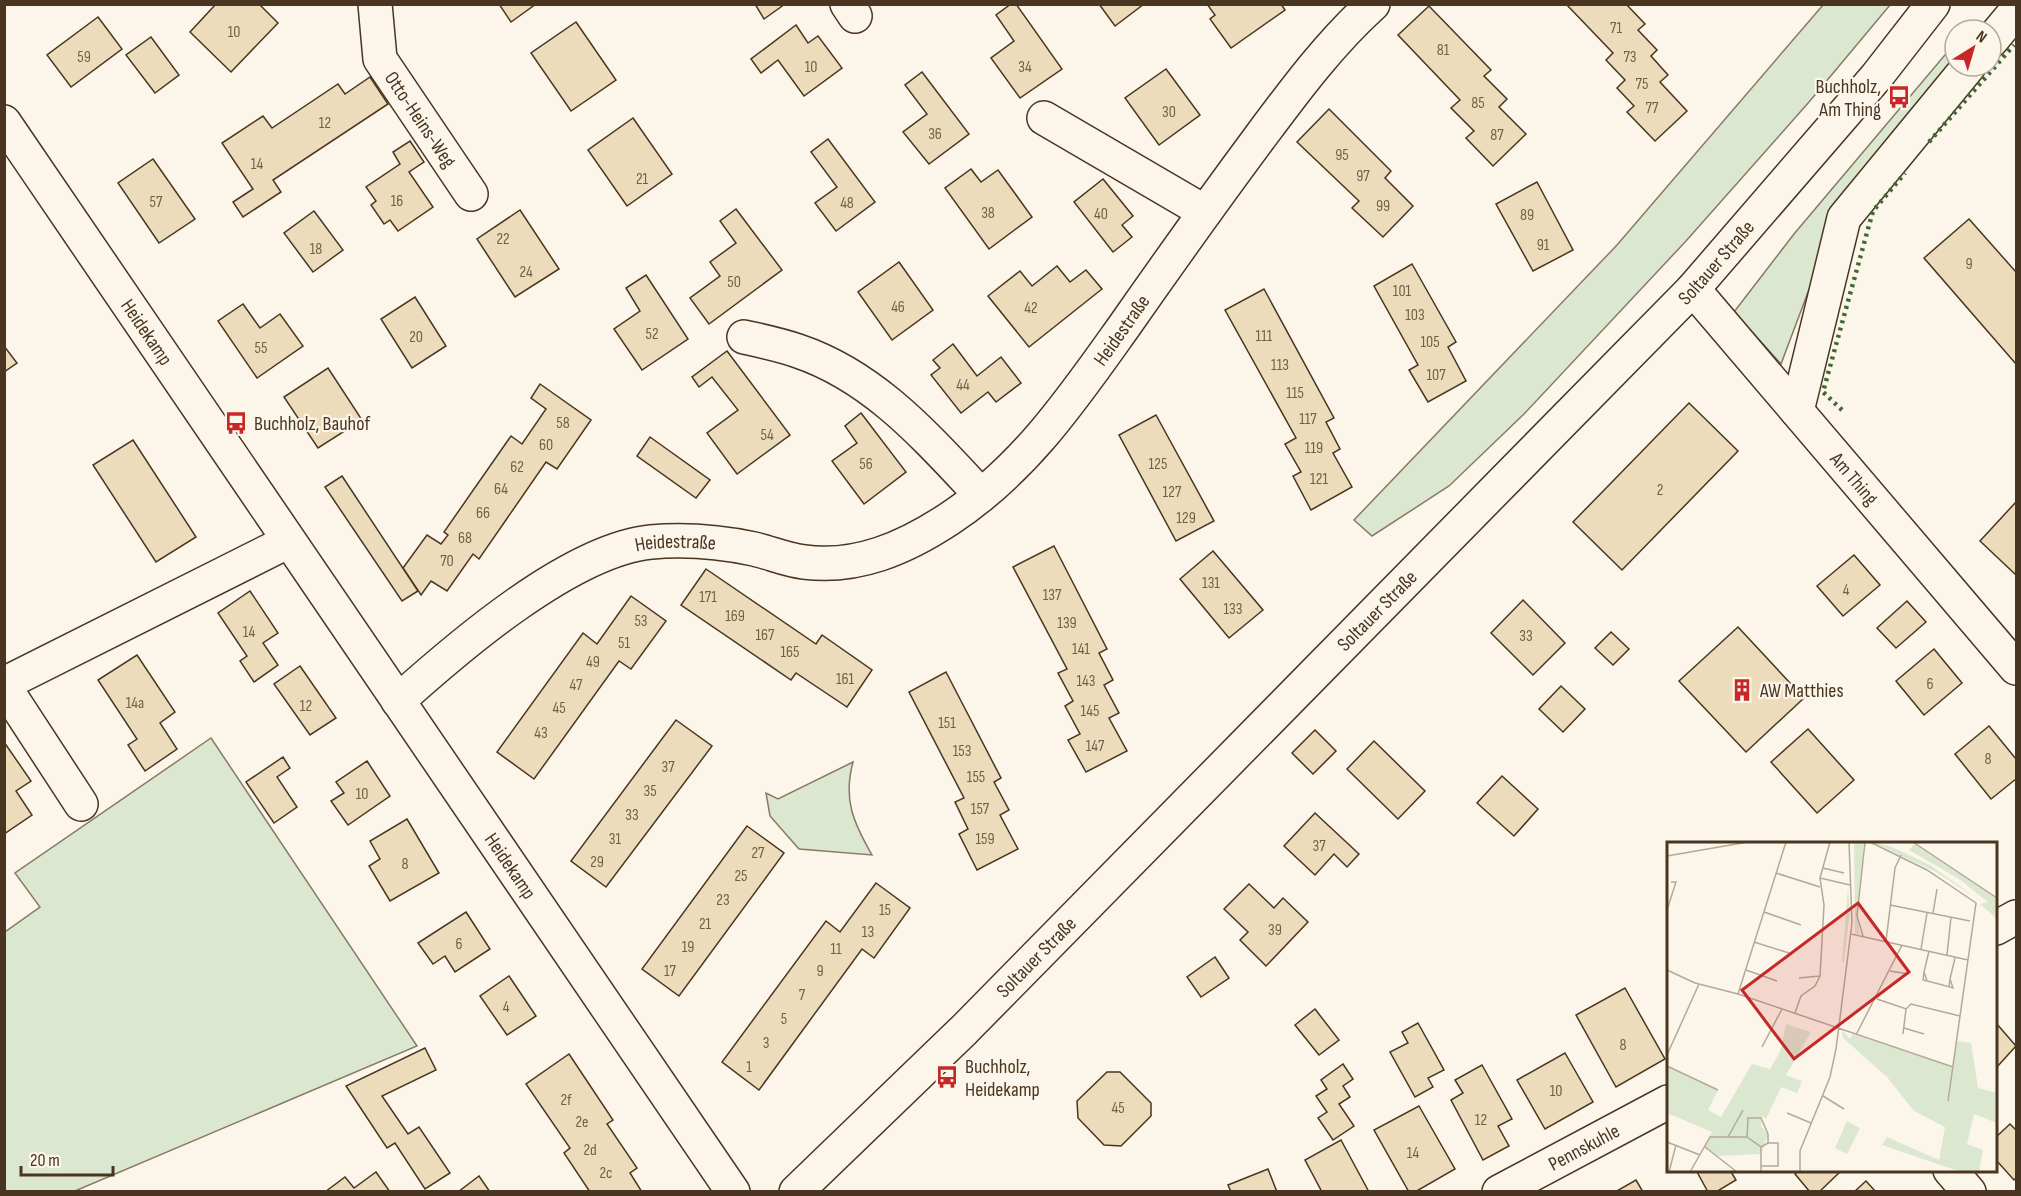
<svg xmlns="http://www.w3.org/2000/svg" width="2021" height="1196" viewBox="0 0 2021 1196" font-family="'Sofia Sans Condensed',sans-serif">
	<style>
		.green { fill: #dce7d0; stroke: #887966; stroke-width: 1.5 }
		.building { fill: #ecdcbc; stroke: #4a3520; stroke-width: 1.5 }
		.lines { fill: none; stroke-linecap: round; stroke-linejoin: round }
		.minor-casing { stroke: #4a3520; stroke-width: 36 }
		.major-casing { stroke: #4a3520; stroke-width: 36 }
		.minor { stroke: #fbf6e9; stroke-width: 33 }
		.major { stroke: #fbf6e9; stroke-width: 33 }
		.hedge { stroke: #436837; stroke-width: 4.5; stroke-dasharray: 3 4.5; stroke-linecap: butt }
		.labels { text-anchor: middle; stroke-width: 4.5; stroke-linejoin: round; paint-order: stroke }
		.number-label { font-size: 16px; fill: #725f47 }
		.poi-label { font-size: 20px; fill: #4a3520; stroke: #fbf6e9; text-anchor: start }
		.street-label { font-size: 20px; fill: #4a3520; stroke: #fbf6e9 }
		.inset-road { fill: none; stroke: #b4a999; stroke-width: 1.5 }
		.view { fill: #c62828; fill-opacity: 0.15; stroke: #c62828; stroke-width: 3 }
		.inset-edge { fill: none; stroke: #4a3520; stroke-width: 3 }
	</style>
	<rect width="100%" height="100%" fill="#fbf6e9"/>
	<g class="green">
		<path d="M1823,5H1890L1809,102L1686,241L1524,414L1449,486L1372,536L1354,520L1617,245Z"/>
		<path d="M1955,43V66L1834,223L1781,364L1734,312L1794,234Z"/>
		<path d="M211,738L417,1046L75,1191H5V932L40,907L15,873Z"/>
		<path d="M853,762C843,799 853,822 872,855L799,849L770,816L766,793L778,799Z"/>
	</g>
	<g class="building">
		<path d="M216,4H259L278,23L231,72L190,32Z"/>
		<path d="M499,4H536L511,22Z"/>
		<path d="M755,4H785L764,19Z"/>
		<path d="M1011,4H1016L1062,69L1020,98L991,58L1014,41L996,15Z"/>
		<path d="M1099,4H1144L1115,26Z"/>
		<path d="M1207,4H1281L1285,10L1231,48L1210,19L1215,15Z"/>
		<path d="M1566,4H1626L1645,24L1638,30L1657,50L1651,56L1668,75L1660,82L1687,111L1655,141L1627,112L1634,106L1617,88L1625,80L1606,60L1613,53Z"/>
		<path d="M1429,6L1491,70L1484,76L1507,99L1499,107L1526,134L1493,166L1466,138L1474,131L1451,108L1460,100L1398,35Z"/>
		<path d="M98,17L122,49L71,87L47,55Z"/>
		<path d="M576,22L616,80L571,111L531,53Z"/>
		<path d="M796,25L808,43L818,36L842,68L804,96L778,60L761,73L751,59Z"/>
		<path d="M151,37L179,75L155,93L126,55Z"/>
		<path d="M1166,69L1200,115L1159,145L1125,98Z"/>
		<path d="M922,72L969,134L929,164L903,132L927,114L905,85Z"/>
		<path d="M370,77L388,104L273,180L281,192L243,217L233,202L253,189L222,143L263,116L272,128L338,84L345,94Z"/>
		<path d="M1329,109L1391,171L1385,178L1413,206L1383,237L1352,208L1359,201L1297,142Z"/>
		<path d="M633,118L672,174L627,206L588,150Z"/>
		<path d="M828,139L875,202L836,231L815,203L837,187L811,152Z"/>
		<path d="M410,141L424,162L409,172L433,207L398,231L390,220L384,224L371,205L376,201L366,187L400,164L393,152Z"/>
		<path d="M153,159L195,219L159,243L118,183Z"/>
		<path d="M971,169L981,182L998,170L1032,217L989,249L945,188Z"/>
		<path d="M1103,179L1133,216L1122,225L1132,237L1113,252L1074,202Z"/>
		<path d="M1537,182L1573,250L1533,271L1496,204Z"/>
		<path d="M736,209L782,270L709,324L690,298L720,276L710,262L736,243L720,221Z"/>
		<path d="M520,210L559,269L515,297L477,239Z"/>
		<path d="M314,211L343,250L313,272L284,233Z"/>
		<path d="M1969,219L2016,272V364L1924,258Z"/>
		<path d="M899,262L933,310L892,340L858,292Z"/>
		<path d="M1412,264L1456,342L1448,347L1466,381L1428,402L1409,370L1418,365L1374,286Z"/>
		<path d="M1057,266L1070,282L1086,270L1102,289L1029,347L988,296L1020,271L1032,286Z"/>
		<path d="M646,275L688,339L642,370L614,329L640,311L626,288Z"/>
		<path d="M1264,289L1334,418L1326,422L1340,449L1333,453L1352,487L1311,510L1293,476L1301,472L1285,444L1296,438L1225,310Z"/>
		<path d="M415,297L446,346L412,368L381,319Z"/>
		<path d="M243,304L260,328L280,314L303,346L257,378L218,321Z"/>
		<path d="M953,344L977,376L1001,357L1021,383L996,402L988,392L961,413L931,375L940,368L933,360Z"/>
		<path d="M4,346L17,363L4,372Z"/>
		<path d="M727,351L790,435L737,474L707,433L738,410L712,377L699,387L692,377Z"/>
		<path d="M328,368L362,420L318,448L284,397Z"/>
		<path d="M540,384L591,420L557,469L546,462L479,559L473,554L447,591L431,581L421,595L403,568L427,535L441,544L448,535L444,532L511,436L522,444L546,409L531,398Z"/>
		<path d="M1689,403L1738,451L1622,570L1573,522Z"/>
		<path d="M861,413L906,472L864,504L832,461L857,443L845,426Z"/>
		<path d="M1156,415L1214,521L1176,541L1119,435Z"/>
		<path d="M650,437L710,480L696,498L637,456Z"/>
		<path d="M133,440L196,537L156,562L93,465Z"/>
		<path d="M342,476L418,591L402,601L325,487Z"/>
		<path d="M2016,502V575L1980,541Z"/>
		<path d="M1054,546L1107,649L1099,653L1113,680L1104,685L1119,713L1109,718L1127,751L1086,772L1068,740L1080,734L1065,706L1073,701L1058,673L1067,669L1013,567Z"/>
		<path d="M1213,551L1263,610L1229,638L1180,579Z"/>
		<path d="M1854,555L1880,585L1843,616L1817,586Z"/>
		<path d="M706,569L816,644L822,635L872,670L847,707L796,673L791,680L681,605Z"/>
		<path d="M250,591L278,633L263,643L278,665L254,682L240,661L247,656L218,613Z"/>
		<path d="M631,596L666,621L631,669L619,661L534,779L497,752L583,633L597,644Z"/>
		<path d="M1523,600L1565,643L1533,675L1491,633Z"/>
		<path d="M1907,601L1926,622L1896,648L1877,628Z"/>
		<path d="M1738,627L1804,698L1746,752L1679,681Z"/>
		<path d="M1611,632L1629,649L1613,665L1595,648Z"/>
		<path d="M1934,649L1962,683L1924,715L1896,681Z"/>
		<path d="M137,655L175,712L160,723L177,749L145,771L128,745L137,739L98,680Z"/>
		<path d="M300,666L336,718L310,735L274,684Z"/>
		<path d="M946,672L1001,778L994,782L1009,810L1000,815L1018,849L977,870L959,834L968,829L955,802L964,798L909,692Z"/>
		<path d="M1561,686L1585,709L1563,732L1539,709Z"/>
		<path d="M676,720L712,746L606,887L571,861Z"/>
		<path d="M1989,726L2016,759V779L1991,799L1955,754Z"/>
		<path d="M1808,729L1854,780L1817,813L1771,762Z"/>
		<path d="M1315,730L1336,751L1313,774L1292,753Z"/>
		<path d="M1374,741L1425,791L1398,819L1347,769Z"/>
		<path d="M4,742L31,781L16,791L32,815L4,834Z"/>
		<path d="M283,757L290,768L277,777L297,807L274,823L246,782Z"/>
		<path d="M367,761L390,796L348,825L331,801L344,793L336,782Z"/>
		<path d="M1502,776L1538,809L1514,836L1477,803Z"/>
		<path d="M1315,813L1359,854L1347,867L1334,854L1315,875L1284,846Z"/>
		<path d="M407,819L439,873L390,901L369,866L380,859L370,841Z"/>
		<path d="M747,826L784,853L679,996L642,969Z"/>
		<path d="M876,883L910,908L874,958L862,949L759,1090L722,1062L826,921L840,932Z"/>
		<path d="M1249,884L1274,908L1283,898L1308,922L1266,966L1240,940L1248,932L1224,909Z"/>
		<path d="M466,912L490,949L455,972L445,956L433,964L418,943Z"/>
		<path d="M1215,957L1229,978L1201,997L1187,977Z"/>
		<path d="M509,976L536,1016L507,1035L480,996Z"/>
		<path d="M1625,988L1665,1059L1616,1087L1576,1015Z"/>
		<path d="M1315,1009L1339,1040L1319,1055L1295,1025Z"/>
		<path d="M1418,1023L1444,1070L1428,1078L1433,1087L1415,1097L1390,1052L1408,1043L1402,1032Z"/>
		<path d="M1996,1023L2016,1046L1996,1068Z"/>
		<path d="M425,1048L436,1070L382,1096L408,1134L419,1127L450,1173L425,1189L395,1143L387,1148L346,1086Z"/>
		<path d="M1565,1053L1593,1102L1545,1129L1517,1080Z"/>
		<path d="M569,1054L613,1120L607,1124L637,1168L630,1173L642,1192H590L564,1153L570,1148L526,1084Z"/>
		<path d="M1343,1064L1353,1079L1343,1086L1350,1097L1339,1104L1354,1126L1333,1140L1318,1118L1327,1112L1316,1096L1327,1089L1321,1080Z"/>
		<path d="M1482,1065L1512,1119L1498,1126L1509,1146L1483,1160L1451,1100L1463,1093L1455,1080Z"/>
		<path d="M1107,1072H1120L1151,1103V1116L1121,1146L1104,1145L1078,1118L1077,1101Z"/>
		<path d="M1419,1106L1455,1169L1415,1192H1409L1374,1130Z"/>
		<path d="M2010,1124L2016,1130V1178L2014,1180L1996,1160V1137Z"/>
		<path d="M1341,1140L1369,1192H1322L1305,1160Z"/>
		<path d="M1268,1169L1277,1192H1231L1228,1185Z"/>
		<path d="M1696,1170H1730L1736,1180L1716,1192H1708Z"/>
		<path d="M1799,1170H1842L1819,1192H1810L1795,1174Z"/>
		<path d="M376,1172L390,1192H325L345,1177L354,1188Z"/>
		<path d="M479,1176L490,1192H458Z"/>
		<path d="M1636,1180L1643,1192H1615Z"/>
		<path d="M1866,1181L1876,1192H1854Z"/>
	</g>
	<g class="lines">
		<g class="minor-casing">
			<g id="minor">
				<path id="s1" d="M375,4L380,59L471,194"/>
				<path d="M847,4L855,16"/>
				<path d="M1991,41L2016,11"/>
				<path d="M1044,118L1205,212"/>
				<path id="s2" d="M4,122L733,1192"/>
				<path id="s3" d="M1693,289L2016,668"/>
				<path d="M744,337C762,341 781,345 798,351C875,377 927,438 981,495"/>
				<path d="M1797,411L1844,218L1969,66"/>
				<path d="M4,684L289,541"/>
				<path d="M4,686L81,804"/>
				<path id="s4" d="M398,701C457,648 570,550 651,542C685,539 721,542 754,549C771,553 787,560 804,562C857,569 905,548 949,519C1025,469 1073,398 1125,325C1169,262 1214,199 1260,137C1295,90 1329,44 1373,4"/>
				<path d="M1996,928L2016,917"/>
				<path d="M1950,1170L1969,1192"/>
				<path id="s5" d="M1499,1192L1668,1102"/>
			</g>
		</g>
		<g class="major-casing">
			<g id="major">
				<path id="s6" d="M796,1192L964,1030L1693,289L1877,76L1933,4"/>
			</g>
		</g>
		<use href="#minor" class="minor"/>
		<use href="#major" class="major"/>
		<g class="hedge">
			<path d="M1929,142L2014,45"/>
			<path d="M1842,410L1823,392L1873,211L1905,173"/>
		</g>
	</g>
	<defs>
		<g id="bus-bare" transform="scale(1.8)"><path d="M-5-6H5V4H4V6H2V4H-2V6H-4V4H-5ZM-3.5-4V0h7V-4ZM-3.5 1.2v1.5H-2V1.2ZM2 1.2v1.5H3.5V1.2Z" fill="#c62828" stroke="#fbf6e9" stroke-width="2.5" paint-order="stroke"/></g>
		<g id="building-bare" transform="scale(1.8)"><path d="M-4-6H4V6H1V3H-1V6H-4ZM-2.5-4.3h1.7v1.8h-1.7ZM.8-4.3h1.7v1.8H.8ZM-2.5-1h1.7V.8h-1.7ZM.8-1h1.7V.8H.8Z" fill="#c62828" stroke="#fbf6e9" stroke-width="2.5" paint-order="stroke"/></g>
	</defs>
	<g fill-rule="evenodd">
		<use href="#bus-bare" x="1899" y="97"/>
		<use href="#bus-bare" x="236" y="423"/>
		<use href="#building-bare" x="1742" y="690"/>
		<use href="#bus-bare" x="947" y="1077"/>
	</g>
	<g class="labels">
		<g class="number-label">
			<text x="1616" y="33">71</text>
			<text x="234" y="37">10</text>
			<text x="1443" y="55">81</text>
			<text x="84" y="62">59</text>
			<text x="1630" y="62">73</text>
			<text x="811" y="72">10</text>
			<text x="1025" y="72">34</text>
			<text x="1642" y="89">75</text>
			<text x="1478" y="108">85</text>
			<text x="1652" y="113">77</text>
			<text x="1169" y="117">30</text>
			<text x="325" y="128">12</text>
			<text x="935" y="139">36</text>
			<text x="1497" y="140">87</text>
			<text x="1342" y="160">95</text>
			<text x="257" y="169">14</text>
			<text x="1363" y="181">97</text>
			<text x="642" y="184">21</text>
			<text x="397" y="206">16</text>
			<text x="156" y="207">57</text>
			<text x="847" y="208">48</text>
			<text x="1383" y="211">99</text>
			<text x="988" y="218">38</text>
			<text x="1101" y="219">40</text>
			<text x="1527" y="220">89</text>
			<text x="503" y="244">22</text>
			<text x="1543" y="250">91</text>
			<text x="316" y="254">18</text>
			<text x="1969" y="269">9</text>
			<text x="526" y="277">24</text>
			<text x="734" y="287">50</text>
			<text x="1402" y="296">101</text>
			<text x="898" y="312">46</text>
			<text x="1031" y="313">42</text>
			<text x="1415" y="320">103</text>
			<text x="652" y="339">52</text>
			<text x="1264" y="341">111</text>
			<text x="416" y="342">20</text>
			<text x="1430" y="347">105</text>
			<text x="261" y="353">55</text>
			<text x="1280" y="370">113</text>
			<text x="1436" y="380">107</text>
			<text x="963" y="390">44</text>
			<text x="1295" y="398">115</text>
			<text x="1308" y="424">117</text>
			<text x="563" y="428">58</text>
			<text x="767" y="440">54</text>
			<text x="546" y="450">60</text>
			<text x="1314" y="453">119</text>
			<text x="866" y="469">56</text>
			<text x="1158" y="469">125</text>
			<text x="517" y="472">62</text>
			<text x="1319" y="484">121</text>
			<text x="501" y="494">64</text>
			<text x="1660" y="495">2</text>
			<text x="1172" y="497">127</text>
			<text x="483" y="518">66</text>
			<text x="1186" y="523">129</text>
			<text x="465" y="543">68</text>
			<text x="447" y="566">70</text>
			<text x="1211" y="588">131</text>
			<text x="1846" y="595">4</text>
			<text x="1052" y="600">137</text>
			<text x="708" y="602">171</text>
			<text x="1233" y="614">133</text>
			<text x="735" y="621">169</text>
			<text x="641" y="626">53</text>
			<text x="1067" y="628">139</text>
			<text x="249" y="637">14</text>
			<text x="765" y="640">167</text>
			<text x="1526" y="641">33</text>
			<text x="624" y="648">51</text>
			<text x="1081" y="654">141</text>
			<text x="790" y="657">165</text>
			<text x="593" y="667">49</text>
			<text x="845" y="684">161</text>
			<text x="1086" y="686">143</text>
			<text x="1930" y="689">6</text>
			<text x="576" y="690">47</text>
			<text x="135" y="708">14a</text>
			<text x="306" y="711">12</text>
			<text x="559" y="713">45</text>
			<text x="1090" y="716">145</text>
			<text x="947" y="728">151</text>
			<text x="541" y="738">43</text>
			<text x="1095" y="751">147</text>
			<text x="962" y="756">153</text>
			<text x="1988" y="764">8</text>
			<text x="668" y="772">37</text>
			<text x="976" y="782">155</text>
			<text x="650" y="796">35</text>
			<text x="362" y="799">10</text>
			<text x="980" y="814">157</text>
			<text x="632" y="820">33</text>
			<text x="615" y="844">31</text>
			<text x="985" y="844">159</text>
			<text x="1319" y="851">37</text>
			<text x="758" y="858">27</text>
			<text x="597" y="867">29</text>
			<text x="405" y="869">8</text>
			<text x="741" y="881">25</text>
			<text x="723" y="905">23</text>
			<text x="885" y="915">15</text>
			<text x="705" y="929">21</text>
			<text x="1275" y="935">39</text>
			<text x="868" y="937">13</text>
			<text x="459" y="949">6</text>
			<text x="688" y="952">19</text>
			<text x="836" y="954">11</text>
			<text x="670" y="976">17</text>
			<text x="820" y="976">9</text>
			<text x="802" y="1000">7</text>
			<text x="506" y="1012">4</text>
			<text x="784" y="1024">5</text>
			<text x="766" y="1048">3</text>
			<text x="1623" y="1050">8</text>
			<text x="749" y="1072">1</text>
			<text x="1556" y="1096">10</text>
			<text x="566" y="1105">2f</text>
			<text x="1118" y="1113">45</text>
			<text x="1481" y="1125">12</text>
			<text x="582" y="1127">2e</text>
			<text x="590" y="1155">2d</text>
			<text x="1413" y="1158">14</text>
			<text x="606" y="1178">2c</text>
		</g>
		<g class="poi-label">
			<text x="1881" y="93" text-anchor="end">Buchholz,<tspan x="1881" dy="23">Am Thing</tspan></text>
			<text x="254" y="430">Buchholz, Bauhof</text>
			<text x="1760" y="697">AW Matthies</text>
			<text x="965" y="1073">Buchholz,<tspan x="965" dy="23">Heidekamp</tspan></text>
		</g>
		<g class="street-label">
			<text dy="7" stroke="none"><textPath href="#s1" startOffset="128">Otto-Heins-Weg</textPath></text>
			<text dy="7" stroke="none"><textPath href="#s6" startOffset="1308">Soltauer Straße</textPath></text>
			<text dy="7" stroke="none"><textPath href="#s4" startOffset="870">Heidestraße</textPath></text>
			<text dy="7" stroke="none"><textPath href="#s2" startOffset="254">Heidekamp</textPath></text>
			<text dy="7" stroke="none"><textPath href="#s3" startOffset="249">Am Thing</textPath></text>
			<text dy="7" stroke="none"><textPath href="#s4" startOffset="327">Heidestraße</textPath></text>
			<text dy="7" stroke="none"><textPath href="#s6" startOffset="822">Soltauer Straße</textPath></text>
			<text dy="7" stroke="none"><textPath href="#s2" startOffset="900">Heidekamp</textPath></text>
			<text dy="7" stroke="none"><textPath href="#s6" startOffset="336">Soltauer Straße</textPath></text>
			<text dy="7" stroke="none"><textPath href="#s5" startOffset="96">Pennskuhle</textPath></text>
		</g>
	</g>
	<g transform="translate(1667 842)">
		<rect width="330" height="330" fill="#fbf6e9"/>
		<path d="M187,0H197L190,76L193,92H188ZM205,0L225,5L263,23L311,57L269,30ZM248,1L330,56V77L313,62L321,60L292,37L242,8ZM181,45L183,69L177,120H175ZM119,182L144,190L119,233L135,239L130,251L114,245L99,277L95,274L94,284L101,292L94,312L51,314L38,305L45,290L0,271V224L51,248L41,268L54,275L85,222L103,227L113,210ZM175,188L183,197L185,192L285,225L289,199L304,201L311,246L330,251V281L307,272L300,302L316,308L312,330H294L215,303L220,295L272,318L278,285L247,269L220,235L176,196ZM180,279L193,286L180,312L168,306Z" fill="#dce7d0"/>
		<path class="inset-road" d="M203,0L260,28L309,61L281,259M246,0L330,56M0,14L81,0M156,26L177,31M109,31L153,45M153,36L183,43M223,63L303,79M0,68L9,40H4M97,70L134,83M266,71L270,47M184,92L301,118M196,94L190,74L198,0M219,99L228,26L234,13M87,100L125,112M254,107L260,71M280,113L284,75M0,128L28,141L71,152L286,225M79,128L110,139M223,129L242,132M257,130L262,109M132,136L153,134M283,137L288,116M260,139L257,130L256,138L272,142L286,146L283,137L282,145M71,152L119,0M210,157L239,167L244,162L293,174M128,171L134,154L148,144L153,134L157,63L153,36L163,0M237,186L257,192M236,192L239,167M189,193L235,103M95,205L115,167M0,213L32,142M0,224L51,248M156,254L177,267M120,271L144,281M61,295L76,268L74,272M80,295L81,276H94L101,292V301L94,305M80,295L94,305V330M0,300L33,313M38,305L70,330M94,324H111V301H101M2,330L9,303M23,330L43,295H80M133,330V309L163,235L169,207L185,81L182,0"/>
		<path class="view" d="M191,61L242,130L127,217L75,148Z"/>
		<rect width="330" height="330" class="inset-edge"/>
	</g>
	<rect width="2021" height="1196" fill="none" stroke="#4a3520" stroke-width="12"/>
	<g transform="translate(1973 48) rotate(37)"><circle r="28" fill="#fbf6e9" stroke="#b4a999" stroke-width="1.5"/>
	<path d="M0-4.5L10 22L0 15L-10 22Z" fill="#c62828"/>
	<text y="-9" font-size="16" font-weight="bold" text-anchor="middle" fill="#4a3520">N</text>
	</g>
	<path d="M21 1166v9h92v-9" fill="none" stroke="#4a3520" stroke-width="3"/>
	<text x="30" y="1166" font-size="18" fill="#4a3520" stroke="#fbf6e9" stroke-width="4.5" paint-order="stroke">20 m</text>
</svg>
